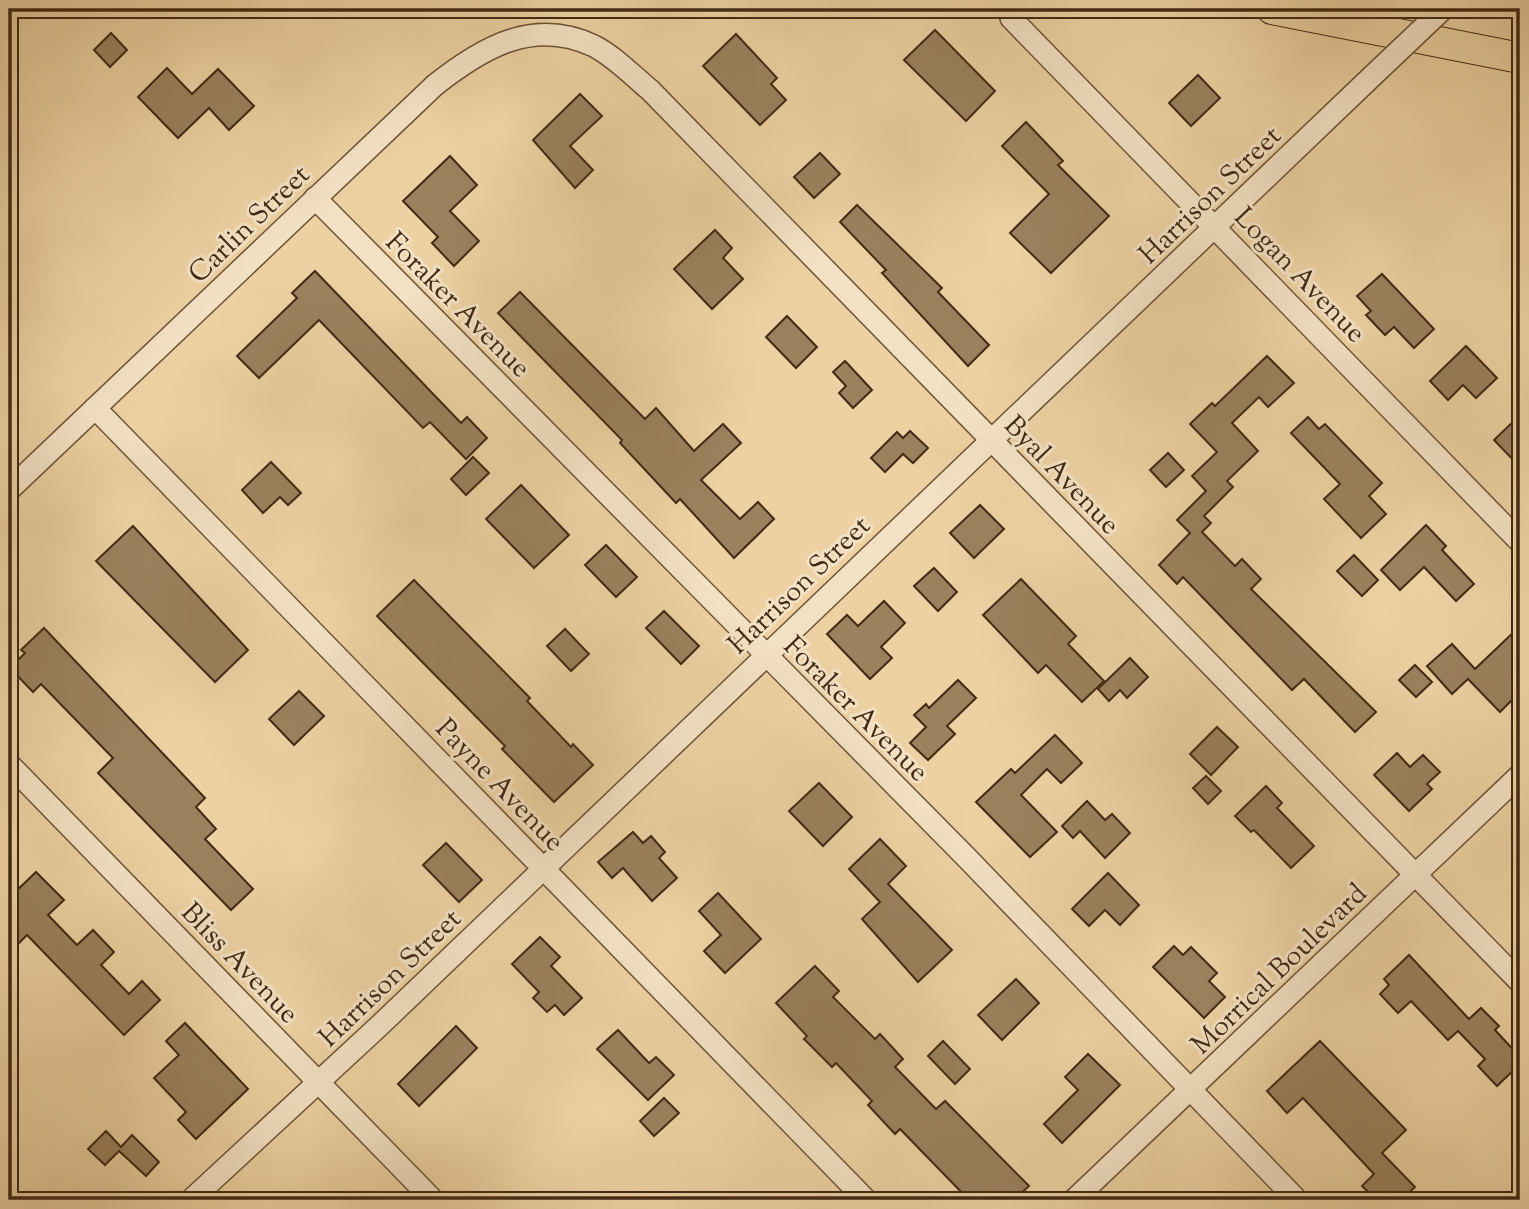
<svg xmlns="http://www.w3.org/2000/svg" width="1529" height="1209" viewBox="0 0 1529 1209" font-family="'Sorts Mill Goudy',serif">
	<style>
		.building { fill: #9b815e; stroke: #422a15; stroke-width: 2 }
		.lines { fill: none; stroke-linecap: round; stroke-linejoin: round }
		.minor-casing { stroke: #6d5438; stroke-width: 24 }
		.highway-casing { stroke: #422a15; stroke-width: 32 }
		.minor { stroke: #f3e1c3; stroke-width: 21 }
		.highway { stroke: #edd1a2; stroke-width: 30 }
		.minor-bridge-casing { stroke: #6d5438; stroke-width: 24; stroke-linecap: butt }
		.minor-bridge { stroke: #f3e1c3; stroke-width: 21 }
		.labels { text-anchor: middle; stroke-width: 6; stroke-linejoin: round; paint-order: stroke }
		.street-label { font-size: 28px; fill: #422a15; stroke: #f3e1c3 }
	</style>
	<rect width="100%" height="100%" fill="#edd1a2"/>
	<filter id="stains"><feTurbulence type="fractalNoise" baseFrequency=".00286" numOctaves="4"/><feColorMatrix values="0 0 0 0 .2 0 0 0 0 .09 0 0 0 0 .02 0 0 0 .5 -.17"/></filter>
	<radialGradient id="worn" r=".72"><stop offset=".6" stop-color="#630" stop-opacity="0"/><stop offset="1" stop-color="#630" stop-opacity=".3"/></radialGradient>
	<g class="building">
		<path d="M935,30L995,91L966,121L904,60Z"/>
		<path d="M111,33L127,50L110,67L94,50Z"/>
		<path d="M736,34L777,78L771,84L786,100L760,125L703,66Z"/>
		<path d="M167,68L192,94L218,69L254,106L229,130L209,108L178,138L138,97Z"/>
		<path d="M1198,75L1220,98L1191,126L1169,103Z"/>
		<path d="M580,94L602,116L570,146L593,170L575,188L533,140Z"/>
		<path d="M1026,122L1063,161L1058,165L1109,216L1051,273L1010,233L1049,194L1002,146Z"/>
		<path d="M820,153L840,174L814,198L794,177Z"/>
		<path d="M450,156L477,185L450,211L479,241L454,266L432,243L438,237L403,201Z"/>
		<path d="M857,205L942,288L938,292L989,345L968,366L882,273L886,270L840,222Z"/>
		<path d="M715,230L732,248L723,258L743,279L712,309L674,269Z"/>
		<path d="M315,271L461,423L467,417L487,438L466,459L430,422L423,428L319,320L259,378L237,356L297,298L292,293Z"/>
		<path d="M1382,274L1434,329L1414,348L1394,327L1385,335L1366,315L1371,311L1357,296Z"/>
		<path d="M520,292L645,419L656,408L694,451L723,424L741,443L701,480L740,519L758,502L774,519L734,558L680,499L676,503L620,443L622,440L498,313Z"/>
		<path d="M787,316L817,347L796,368L766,337Z"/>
		<path d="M1466,346L1497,378L1476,398L1463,385L1448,400L1430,381Z"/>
		<path d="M1267,356L1294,383L1268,407L1259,397L1232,423L1258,451L1227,481L1233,487L1204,516L1211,523L1202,532L1235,566L1242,559L1261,579L1251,589L1376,712L1355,732L1304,679L1292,690L1183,577L1177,584L1159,565L1190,533L1177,520L1206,491L1192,476L1217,452L1190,424L1212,403L1215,406Z"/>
		<path d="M845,361L872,390L853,408L839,393L846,386L833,372Z"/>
		<path d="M1520,415V467L1494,440Z"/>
		<path d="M1308,417L1319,429L1325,424L1382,483L1369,496L1386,514L1361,538L1324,499L1340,484L1291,433Z"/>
		<path d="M910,431L928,448L913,463L903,454L885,472L871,458L897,432L903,438Z"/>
		<path d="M1168,453L1184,470L1166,487L1150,470Z"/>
		<path d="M473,457L489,473L466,495L451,479Z"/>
		<path d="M271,462L301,493L288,505L280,497L263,513L242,490Z"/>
		<path d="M521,485L569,535L534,568L486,519Z"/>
		<path d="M980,505L1004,529L974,558L950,533Z"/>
		<path d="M1426,525L1446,546L1442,550L1474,584L1456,601L1424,567L1400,590L1381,570Z"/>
		<path d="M133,526L248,650L215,682L96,561Z"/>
		<path d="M606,545L637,577L616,597L585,565Z"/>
		<path d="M1354,555L1378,580L1362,596L1337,571Z"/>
		<path d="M934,568L957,592L938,611L914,586Z"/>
		<path d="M1021,579L1076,636L1068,644L1104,681L1082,702L1046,665L1038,673L983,615Z"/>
		<path d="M414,580L530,698L527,701L571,747L573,744L593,765L554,802L502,749L505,746L377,616Z"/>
		<path d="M884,601L905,623L881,647L892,658L870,679L827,634L847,615L858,626Z"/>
		<path d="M664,611L699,646L681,664L646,628Z"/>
		<path d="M1520,626V692L1500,712L1468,679L1452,694L1427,666L1452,644L1475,669Z"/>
		<path d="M44,628L205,798L196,807L216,829L205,839L253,889L231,910L98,773L113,758L41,684L33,692L10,668L25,653L21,650Z"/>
		<path d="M565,629L589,654L571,671L547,646Z"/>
		<path d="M1130,658L1148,677L1127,698L1120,690L1109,701L1098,689Z"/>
		<path d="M1415,665L1432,682L1416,697L1399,680Z"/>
		<path d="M958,680L976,698L947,726L955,734L928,760L910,743L926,727L914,715L926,704L929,708Z"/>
		<path d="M299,691L324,716L294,745L269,719Z"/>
		<path d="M1217,727L1238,747L1211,775L1190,754Z"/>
		<path d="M1055,735L1082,763L1061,783L1047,769L1021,795L1057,832L1030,857L976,802L1011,769L1015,773Z"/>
		<path d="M1397,753L1410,767L1423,755L1440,772L1427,784L1432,789L1409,811L1374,775Z"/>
		<path d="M1206,776L1221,791L1208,804L1193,788Z"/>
		<path d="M819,783L852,817L823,846L789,811Z"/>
		<path d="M1266,786L1282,803L1277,808L1314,846L1291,868L1254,830L1251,832L1235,816Z"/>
		<path d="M1087,801L1105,820L1112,814L1130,833L1105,858L1080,831L1073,838L1062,826Z"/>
		<path d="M633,832L643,843L651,836L665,852L659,858L677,878L652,901L623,868L612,878L598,862Z"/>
		<path d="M880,839L906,866L888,884L952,950L918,982L862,919L880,902L849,869Z"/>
		<path d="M446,843L482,880L459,902L423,865Z"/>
		<path d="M36,872L64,900L48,915L77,945L93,930L114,952L101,965L129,994L142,981L160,1000L124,1035L27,935L18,944L9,934V898Z"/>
		<path d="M1108,873L1139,905L1120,925L1105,910L1089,926L1072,909Z"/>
		<path d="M718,893L761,939L725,973L704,951L721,935L699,911Z"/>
		<path d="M540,937L560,957L551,966L582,998L564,1015L555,1005L547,1012L533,998L539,992L512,964Z"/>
		<path d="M1174,946L1183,955L1191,947L1217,973L1209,981L1225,997L1204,1018L1153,967Z"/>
		<path d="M1409,955L1469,1019L1481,1008L1499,1026L1495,1030L1520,1057V1064L1497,1086L1478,1066L1485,1059L1458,1031L1448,1040L1411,1001L1398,1013L1380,994L1389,985L1384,979Z"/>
		<path d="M815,966L839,991L833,997L875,1039L880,1034L903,1059L895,1067L936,1109L945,1101L1029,1186L1014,1200H969L900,1129L895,1134L868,1105L872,1101L836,1063L832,1067L804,1039L807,1036L776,1003Z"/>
		<path d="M1016,979L1039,1003L1002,1040L978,1015Z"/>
		<path d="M185,1023L248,1089L196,1139L178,1120L186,1112L154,1078L179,1055L166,1041Z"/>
		<path d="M456,1026L477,1048L419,1106L398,1084Z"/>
		<path d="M618,1030L649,1063L656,1057L674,1075L648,1100L597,1049Z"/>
		<path d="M943,1041L970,1069L955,1084L928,1056Z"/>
		<path d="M1320,1041L1406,1130L1382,1153L1415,1187L1401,1200H1376L1362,1186L1374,1174L1303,1098L1287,1113L1267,1091Z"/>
		<path d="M1088,1054L1120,1085L1062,1143L1044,1124L1078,1090L1065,1077Z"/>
		<path d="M664,1098L679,1113L654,1136L640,1121Z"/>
		<path d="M106,1131L121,1147L132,1135L159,1162L146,1176L119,1151L105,1165L88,1149Z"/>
	</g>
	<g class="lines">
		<g class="minor-casing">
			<g id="minor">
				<path d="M1011,18L1520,542"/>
				<path d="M315,198L967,858L1297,1200"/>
				<path d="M95,408L866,1200"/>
				<path d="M9,490L435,85C482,48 533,17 594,46C615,57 632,75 650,90L1520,982"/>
				<path d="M9,764L433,1200"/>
				<path d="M191,1200L378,1027L1365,83"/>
				<path d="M1074,1200L1520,775"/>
			</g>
		</g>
		<g class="highway-casing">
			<path id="highway" d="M1272,9L1520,58"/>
		</g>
		<use href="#minor" class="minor"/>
		<use href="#highway" class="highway"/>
		<g class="minor-bridge-casing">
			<path id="minor-bridge" d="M1365,83L1443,9"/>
		</g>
		<use href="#minor-bridge" class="minor-bridge"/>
	</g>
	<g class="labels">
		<g class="street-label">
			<text transform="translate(1209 194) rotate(-44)" y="10">Harrison Street</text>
			<text transform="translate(248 223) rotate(-44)" y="10">Carlin Street</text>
			<text transform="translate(1301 274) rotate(46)" y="10">Logan Avenue</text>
			<text transform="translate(459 304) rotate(45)" y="10">Foraker Avenue</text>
			<text transform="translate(1063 474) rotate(46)" y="10">Byal Avenue</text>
			<text transform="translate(798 584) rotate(-44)" y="10">Harrison Street</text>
			<text transform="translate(857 708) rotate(45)" y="10">Foraker Avenue</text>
			<text transform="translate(501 784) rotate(46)" y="10">Payne Avenue</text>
			<text transform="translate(241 962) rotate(46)" y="10">Bliss Avenue</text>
			<text transform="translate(1278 968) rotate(-44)" y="10">Morrical Boulevard</text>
			<text transform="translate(389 977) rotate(-44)" y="10">Harrison Street</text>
		</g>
	</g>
	<rect width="1529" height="1209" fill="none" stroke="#edd1a2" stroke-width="35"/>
	<rect x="10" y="10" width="1508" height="1188" fill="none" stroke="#422a15" stroke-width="3.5"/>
	<rect x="18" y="18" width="1494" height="1174" fill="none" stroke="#422a15" stroke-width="2"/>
	<rect width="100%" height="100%" filter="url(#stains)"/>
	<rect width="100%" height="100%" fill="url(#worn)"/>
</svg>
